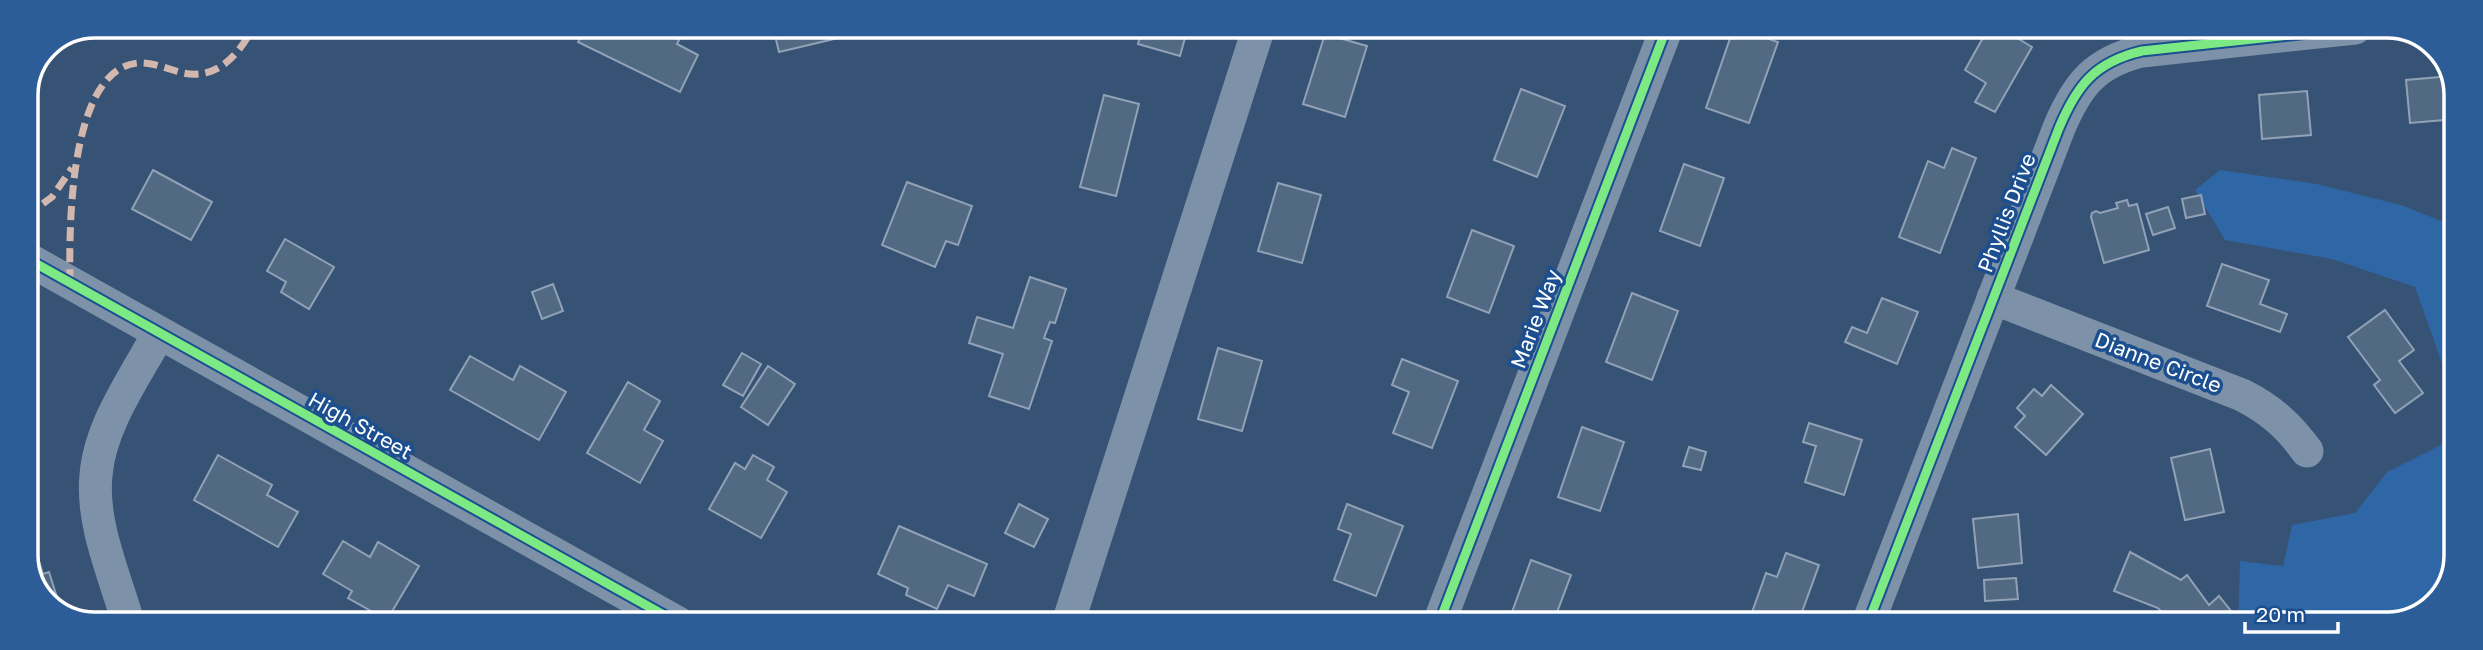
<svg xmlns="http://www.w3.org/2000/svg" width="2483" height="650" viewBox="0 0 2483 650" font-family="'Golos Text',sans-serif">
	<style>
		.green { fill: #2f66a5 }
		.building { fill: #526984; stroke: #92a2b6; stroke-width: 2 }
		.lines { fill: none; stroke-linecap: round; stroke-linejoin: round }
		.minor { stroke: #7d92a8; stroke-width: 33 }
		.quiet { stroke: #d1b7ad; stroke-width: 7; stroke-dasharray: 14 7; stroke-linecap: butt }
		.cycleway-casing { stroke: #1b4f8f; stroke-width: 13 }
		.cycleway { stroke: #7ce984; stroke-width: 9 }
		.labels { text-anchor: middle; stroke-width: 7; stroke-linejoin: round; paint-order: stroke }
		.street-label { font-size: 21px; fill: #fff; stroke: #1b4f8f }
		.rim { fill: none; stroke: #fff; stroke-width: 3.5 }
	</style>
	<rect width="100%" height="100%" fill="#365274"/>
	<path class="green" d="M2220,170L2317,184L2401,205L2454,226L2456,221L2455,568L2433,607L2388,624H2238L2240,561L2283,566L2292,525L2355,513L2387,472L2441,445L2454,397L2415,287L2332,259L2225,240L2195,190Z"/>
	<g class="building">
		<path d="M586,27H671L683,32L677,44L698,55L680,92L578,42Z"/>
		<path d="M773,27H867L868,31L779,52Z"/>
		<path d="M1142,27H1188L1180,56L1138,44Z"/>
		<path d="M1562,27H1592L1588,38Z"/>
		<path d="M1734,27L1778,42L1749,123L1706,108Z"/>
		<path d="M1989,27H1999L2032,47L1995,112L1975,102L1986,83L1965,70Z"/>
		<path d="M1325,34L1367,46L1345,117L1303,104Z"/>
		<path d="M2451,76L2456,87V119L2410,123L2406,80Z"/>
		<path d="M1521,89L1565,106L1537,177L1494,160Z"/>
		<path d="M2307,91L2311,135L2262,139L2259,95Z"/>
		<path d="M1104,95L1139,104L1116,196L1080,187Z"/>
		<path d="M1952,148L1976,158L1940,253L1899,237L1928,161L1944,168Z"/>
		<path d="M1684,164L1724,178L1700,246L1660,231Z"/>
		<path d="M153,170L212,202L191,240L132,209Z"/>
		<path d="M907,182L972,206L958,245L946,241L935,267L882,245Z"/>
		<path d="M1278,183L1321,195L1302,263L1258,251Z"/>
		<path d="M2201,195L2205,214L2186,218L2182,199Z"/>
		<path d="M2127,200L2129,206L2137,204L2149,250L2104,263L2091,217L2092,213L2096,211L2100,213L2118,208L2116,203Z"/>
		<path d="M2168,207L2175,228L2153,235L2146,214Z"/>
		<path d="M1472,230L1514,246L1489,313L1447,297Z"/>
		<path d="M285,239L334,267L309,309L281,292L286,282L267,271Z"/>
		<path d="M2222,264L2269,280L2260,304L2287,314L2280,332L2207,306Z"/>
		<path d="M1030,277L1066,289L1055,323L1050,322L1044,338L1052,341L1029,409L989,396L1003,354L969,343L977,317L1013,328Z"/>
		<path d="M553,284L563,311L542,319L532,292Z"/>
		<path d="M1632,293L1678,311L1652,380L1606,362Z"/>
		<path d="M1882,298L1918,312L1897,364L1845,342L1852,327L1867,333Z"/>
		<path d="M2385,310L2414,350L2399,361L2423,393L2395,413L2374,385L2380,380L2348,337Z"/>
		<path d="M1218,348L1262,361L1242,431L1198,419Z"/>
		<path d="M742,353L761,364L743,396L723,385Z"/>
		<path d="M470,356L513,380L520,366L566,392L539,440L450,390Z"/>
		<path d="M1402,359L1458,381L1432,448L1393,433L1409,392L1392,385Z"/>
		<path d="M768,366L795,384L768,425L741,407Z"/>
		<path d="M628,382L660,401L644,430L663,441L640,483L587,453Z"/>
		<path d="M2051,385L2083,414L2046,455L2015,427L2025,416L2017,408L2034,389L2042,396Z"/>
		<path d="M1809,423L1862,440L1844,495L1805,482L1816,446L1803,442Z"/>
		<path d="M1582,427L1624,442L1600,511L1558,497Z"/>
		<path d="M1689,447L1706,452L1701,470L1683,466Z"/>
		<path d="M2210,449L2224,512L2185,520L2171,458Z"/>
		<path d="M218,455L272,485L267,495L298,512L278,547L194,500Z"/>
		<path d="M753,455L774,467L767,480L787,492L761,538L709,509L735,463L745,469Z"/>
		<path d="M1019,504L1048,519L1034,547L1005,533Z"/>
		<path d="M1347,504L1403,526L1376,596L1334,580L1351,534L1338,529Z"/>
		<path d="M2018,514L2022,563L1978,568L1973,519Z"/>
		<path d="M899,526L987,564L974,596L948,585L937,609L906,595L908,588L878,574Z"/>
		<path d="M343,541L370,557L378,542L419,566L387,620L348,598L352,591L323,574Z"/>
		<path d="M33,542L43,574L49,572L61,610L44,600L27,563V544Z"/>
		<path d="M2130,552L2181,580L2187,575L2209,605L2219,596L2231,611L2222,617L2228,624H2173L2158,608L2114,591Z"/>
		<path d="M1786,553L1819,565L1798,623H1763L1750,618L1766,573L1777,577Z"/>
		<path d="M1531,560L1571,575L1553,623H1508Z"/>
		<path d="M2016,578L2018,599L1985,601L1984,580Z"/>
	</g>
	<g class="lines">
		<g class="minor">
			<path d="M26,258L678,623"/>
			<path d="M1993,298L2242,395C2270,409 2289,426 2307,451"/>
			<path d="M128,622C115,576 91,524 96,475C100,425 135,377 159,333"/>
			<path d="M1068,623L1259,27"/>
			<path d="M1439,623L1667,27"/>
			<path d="M1868,623L2059,128C2077,85 2095,62 2142,51L2355,28"/>
		</g>
		<g class="quiet">
			<path d="M26,216L52,197L72,168"/>
			<path d="M70,283C69,233 68,69 138,63C151,62 166,68 179,72C216,82 238,56 254,26"/>
		</g>
		<g class="cycleway-casing">
			<g id="cycleway">
				<path d="M26,258L678,623"/>
				<path d="M1439,623L1667,27"/>
				<path d="M1868,623L2059,128C2077,85 2095,62 2142,51L2355,28"/>
			</g>
		</g>
		<use href="#cycleway" class="cycleway"/>
	</g>
	<g class="labels">
		<g class="street-label">
			<text transform="translate(2007 213) rotate(-69)" y="7">Phyllis Drive</text>
			<text transform="translate(1536 319) rotate(-69)" y="7">Marie Way</text>
			<text transform="translate(2158 363) rotate(21)" y="7">Dianne Circle</text>
			<text transform="translate(360 426) rotate(29)" y="7">High Street</text>
		</g>
	</g>
	<path d="M0 0H2483V650H0ZM95 38H2387A57 57 0 0 1 2444 95V555A57 57 0 0 1 2387 612H95A57 57 0 0 1 38 555V95A57 57 0 0 1 95 38Z" fill="#2d5d98" fill-rule="evenodd"/>
	<path class="rim" d="M95 38H2387A57 57 0 0 1 2444 95V555A57 57 0 0 1 2387 612H95A57 57 0 0 1 38 555V95A57 57 0 0 1 95 38Z"/>
	<path d="M2245 622v10h93v-10" fill="none" stroke="#ffffff" stroke-width="3.5"/>
	<text x="2256" y="622" font-size="21" fill="#ffffff" stroke="#1b4f8f" stroke-width="5" paint-order="stroke">20 m</text>
</svg>
